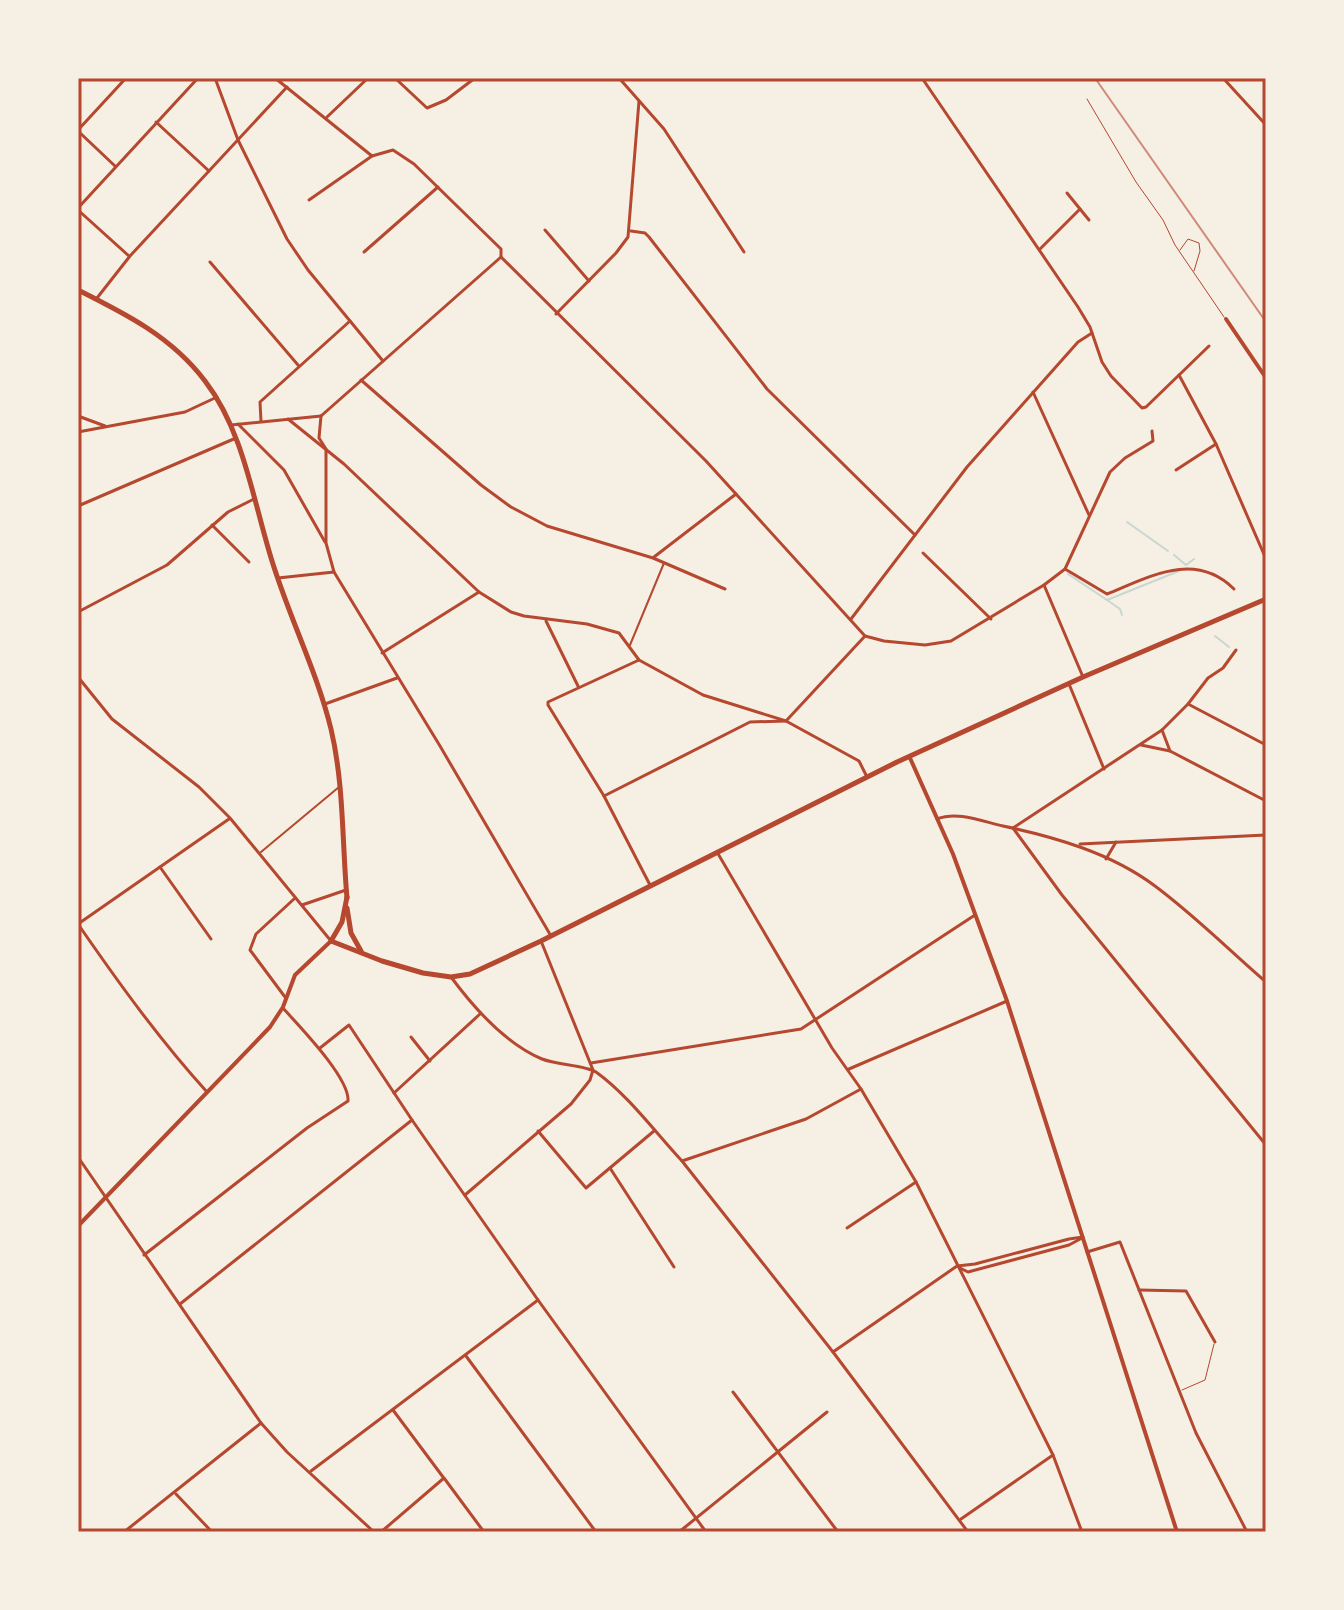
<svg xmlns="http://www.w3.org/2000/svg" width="1344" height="1610" viewBox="0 0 1344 1610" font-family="'Golos Text',sans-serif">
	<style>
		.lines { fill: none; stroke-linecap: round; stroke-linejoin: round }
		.stream { stroke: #c9d6d2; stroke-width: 2 }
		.service { stroke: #b5482f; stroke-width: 1 }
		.pedestrian { stroke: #b5482f; stroke-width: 2 }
		.minor { stroke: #b5482f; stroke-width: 3 }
		.tertiary { stroke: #b5482f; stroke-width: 4 }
		.secondary { stroke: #b5482f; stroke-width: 4 }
		.primary { stroke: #b5482f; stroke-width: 5 }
		.rail { stroke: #cf8b77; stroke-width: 2 }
		.neatline { fill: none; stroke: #b5482f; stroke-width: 3 }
	</style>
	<rect width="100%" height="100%" fill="#f6efe4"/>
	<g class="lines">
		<g class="stream">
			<path d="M1127,522L1168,551"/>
			<path d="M1174,555L1186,565L1194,559"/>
			<path d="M1068,574L1107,600L1179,571"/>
			<path d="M1107,600L1120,609L1122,615"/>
			<path d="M1215,636L1229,647"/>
		</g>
		<g class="service">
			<path d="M1087,99L1136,182L1163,220L1175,245L1224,317"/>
			<path d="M1180,250L1188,239L1199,243L1200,251L1194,271"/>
			<path d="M1182,1390L1205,1380L1214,1344"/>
		</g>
		<g class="pedestrian">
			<path d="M630,645L664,563"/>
			<path d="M261,852L339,787"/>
		</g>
		<g class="minor">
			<path d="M215,78L238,140L287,239L308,270L383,361"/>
			<path d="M275,78L372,156L393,150L414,164L501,249V257L706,461L865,636L884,641L925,645L951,641L1044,585L1065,569L1110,472L1125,458L1153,441L1152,431"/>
			<path d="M395,78L427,108L446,100L475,78"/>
			<path d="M619,78L664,129L744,252"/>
			<path d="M922,78L1078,307L1090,327L1102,362L1111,376L1142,408L1146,407L1209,346"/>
			<path d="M1223,78L1266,125"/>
			<path d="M327,117L368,78"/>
			<path d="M156,122L209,171"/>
			<path d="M78,130L126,78"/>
			<path d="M78,131L115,166"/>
			<path d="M1067,193L1089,220"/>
			<path d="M309,200L372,156"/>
			<path d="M78,208L198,78"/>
			<path d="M78,210L129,256"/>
			<path d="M545,230L589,281"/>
			<path d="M631,231L645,233L649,237L767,389L915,535"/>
			<path d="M1040,249L1080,209"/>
			<path d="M364,252L438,187"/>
			<path d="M210,262L298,365"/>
			<path d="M97,298L130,256L287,87"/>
			<path d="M556,314L616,253L628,237L639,101"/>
			<path d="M1179,375L1216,444L1266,559"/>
			<path d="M361,380L481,485L511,507L547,526L653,558L725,589"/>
			<path d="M1033,392L1089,515"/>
			<path d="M78,416L105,426"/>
			<path d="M321,416L319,438L326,449V543L334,572L440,746L551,936"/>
			<path d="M321,416L501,257"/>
			<path d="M288,419L344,464L479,592L511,612L524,616L587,624L619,633L639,660L703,695L786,721L859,761L867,777"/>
			<path d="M261,421L260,402L350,321"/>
			<path d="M238,424L284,470L325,542"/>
			<path d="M231,425L321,416"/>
			<path d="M78,432L185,412L217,397"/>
			<path d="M1176,470L1216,444"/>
			<path d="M78,506L236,438"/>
			<path d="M212,525L249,562"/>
			<path d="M923,553L991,619"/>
			<path d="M654,557L736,494"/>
			<path d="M1065,569L1107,594C1149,577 1195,550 1234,589"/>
			<path d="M278,578L334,572"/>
			<path d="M1044,585L1083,677"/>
			<path d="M78,612L167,565L228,512L254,499"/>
			<path d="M851,619L967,467L1078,342L1092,333"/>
			<path d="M546,621L578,686"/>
			<path d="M382,653L479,592"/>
			<path d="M639,660L548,702V705L604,796L650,885"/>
			<path d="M78,677L112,719L199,787L230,818L331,941"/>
			<path d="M1069,684L1104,769"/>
			<path d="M325,704L397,678"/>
			<path d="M1188,704L1266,745"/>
			<path d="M1162,730L1170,751"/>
			<path d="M1141,745L1170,751L1266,801"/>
			<path d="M604,796L750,722L786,721L865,636"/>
			<path d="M937,819C958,811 981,821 1003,826C1055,837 1111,853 1155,886C1194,915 1229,950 1266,982"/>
			<path d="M1013,828L1062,895L1266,1145"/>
			<path d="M1013,828L1162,730L1188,704L1208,678L1223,668L1236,650"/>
			<path d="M1080,844L1266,835"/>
			<path d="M717,852L832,1048L861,1089L916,1182L1053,1455L1082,1532"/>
			<path d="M1106,859L1116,842"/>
			<path d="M160,867L211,939"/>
			<path d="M302,905L346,890"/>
			<path d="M78,924C118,982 159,1039 207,1092"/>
			<path d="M78,924L229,819"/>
			<path d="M451,977C474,1008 506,1044 542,1059C557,1065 585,1065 596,1072C628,1095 655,1132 682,1161L833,1352L968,1532"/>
			<path d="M285,997L250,950L256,934L294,899"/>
			<path d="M411,1037L430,1061"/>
			<path d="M320,1048L349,1025L412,1120L538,1300L706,1532"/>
			<path d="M591,1063L801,1029L975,915"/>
			<path d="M849,1069L1007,1001"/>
			<path d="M394,1093L480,1014"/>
			<path d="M538,1131L586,1188L654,1131"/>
			<path d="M78,1157L261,1423L287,1452L374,1532"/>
			<path d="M682,1161L806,1119L861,1089"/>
			<path d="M610,1168L674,1267"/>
			<path d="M465,1195L571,1104L590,1080L593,1070L541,941"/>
			<path d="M847,1228L916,1182"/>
			<path d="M1087,1252L1120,1242L1196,1433L1247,1532"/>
			<path d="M144,1255L307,1128L348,1101C350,1078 299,1026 283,1008"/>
			<path d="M960,1268L968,1272L1069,1245L1082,1238"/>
			<path d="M1139,1290L1186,1291L1215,1342"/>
			<path d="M180,1304L412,1120"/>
			<path d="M833,1352L957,1266L975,1264L1069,1239L1083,1237"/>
			<path d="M466,1356L596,1532"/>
			<path d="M733,1392L838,1532"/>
			<path d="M393,1410L443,1477"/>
			<path d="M311,1471L538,1300"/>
			<path d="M176,1494L212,1532"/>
			<path d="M961,1519L1053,1455"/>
			<path d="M124,1532L261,1423"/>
			<path d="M381,1532L444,1478L484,1532"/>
			<path d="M679,1532L827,1412"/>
		</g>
		<g class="tertiary">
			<path d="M1226,319L1266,378"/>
			<path d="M910,758L953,854L1007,1001L1177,1532"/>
		</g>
		<path class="secondary" d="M78,1226L270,1027L283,1007L295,975L331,941"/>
		<g class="primary">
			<path d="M78,290C126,314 172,337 205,381C242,429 252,494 269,551C286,611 316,668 331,729C344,784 342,842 347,898"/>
			<path d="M347,897L342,922L331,941L382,961L423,973L451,977L470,974L541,941L897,762L1083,677L1266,599"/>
			<path d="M347,908L351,933L361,951"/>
		</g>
		<path class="rail" d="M1095,78L1266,322"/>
	</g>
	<rect width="1344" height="1610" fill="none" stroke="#f6efe4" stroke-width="160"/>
	<rect x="80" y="80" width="1184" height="1450" class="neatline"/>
</svg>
